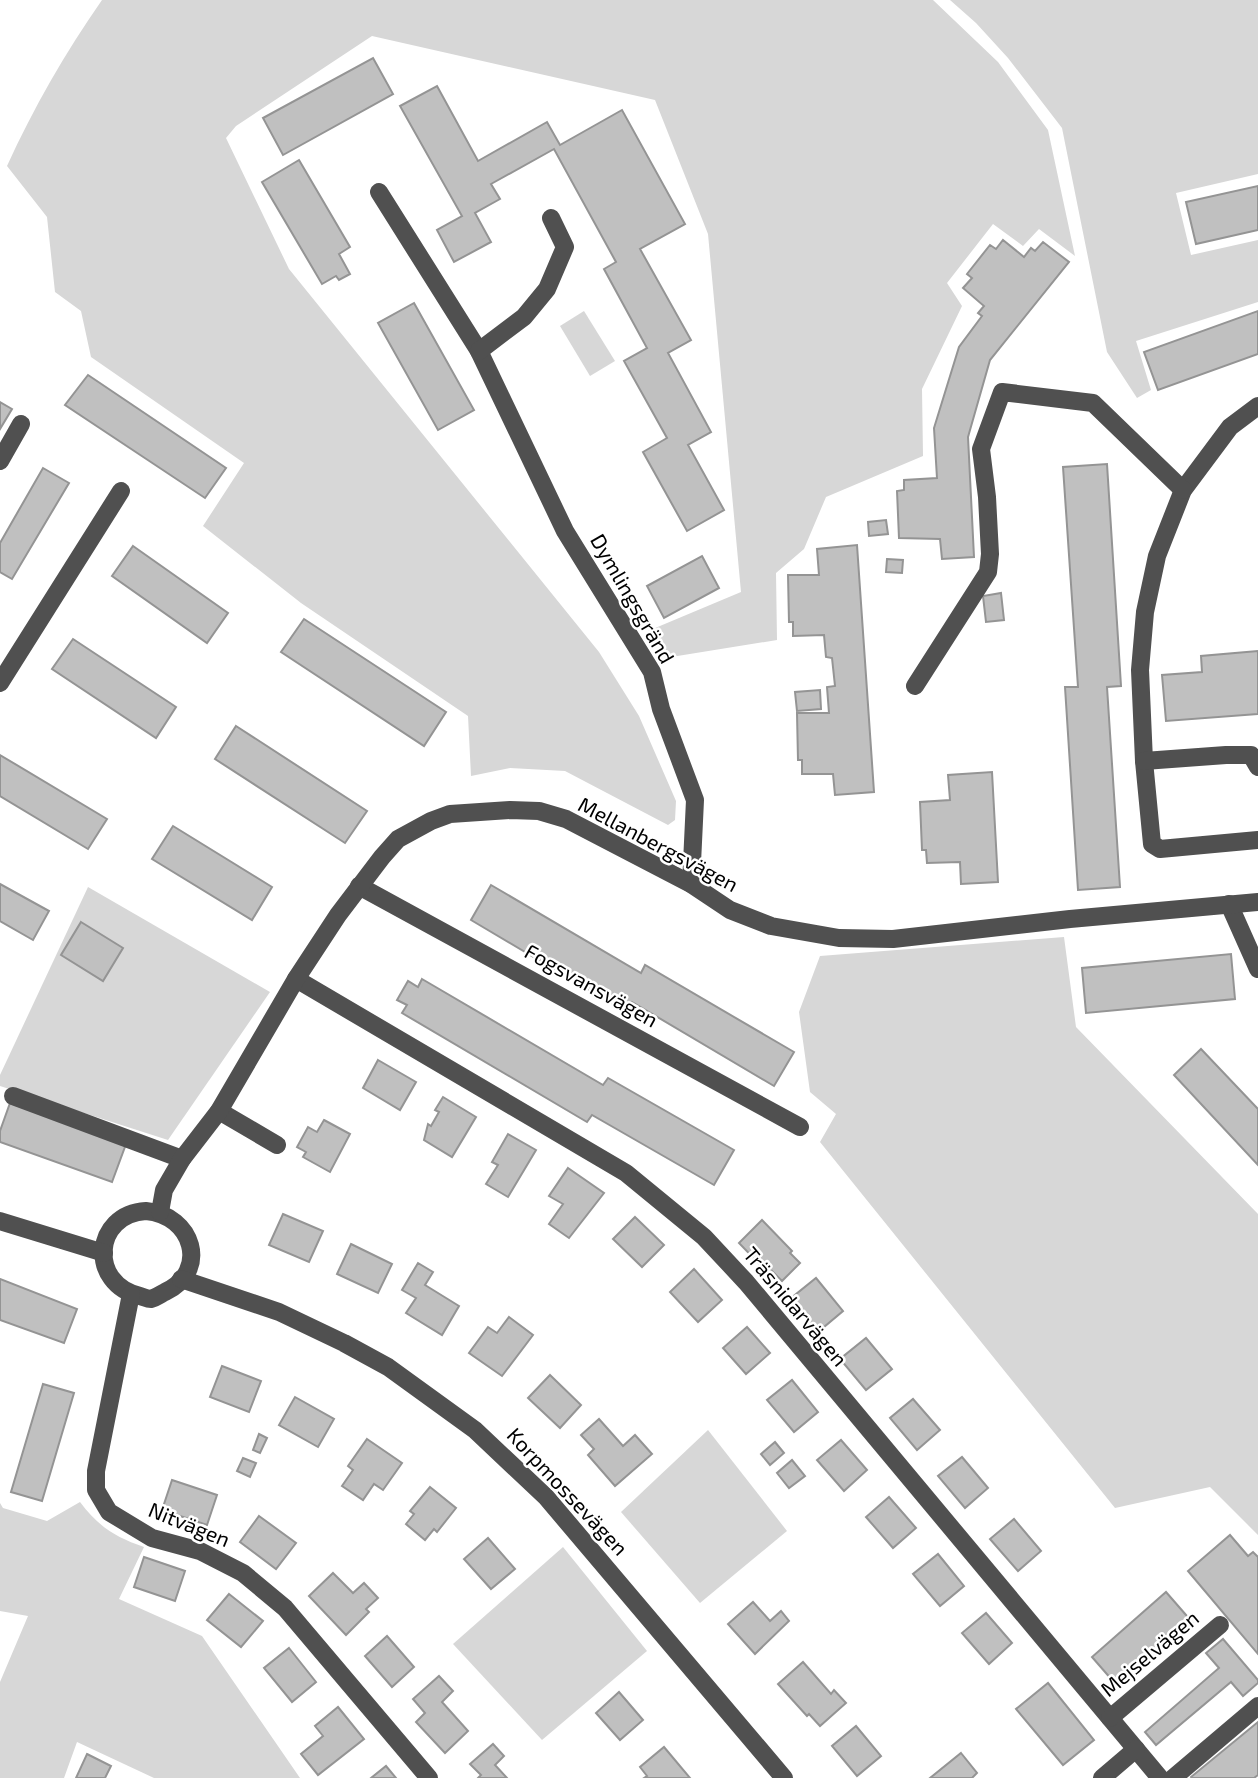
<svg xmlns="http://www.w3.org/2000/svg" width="1258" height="1778" viewBox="0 0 1258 1778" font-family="'Exo 2',sans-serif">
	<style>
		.green { fill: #d7d7d7 }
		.building { fill: #c0c0c0; stroke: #949494; stroke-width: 2 }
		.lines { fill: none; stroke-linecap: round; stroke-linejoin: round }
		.minor { stroke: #505050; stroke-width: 18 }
		.labels { text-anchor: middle; stroke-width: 5; stroke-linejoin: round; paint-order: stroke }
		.street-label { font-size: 21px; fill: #000; stroke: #fff }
	</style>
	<rect width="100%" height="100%" fill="#fff"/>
	<g class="green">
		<path d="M102,0H933L998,62L1048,130L1075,256L1039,229L1023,246L993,224L947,283L962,306L922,389L923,456L826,497L804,549L776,573L777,640L665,658L648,631L741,592L708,234L655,100L372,36L236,126L226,138L289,269L599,652L639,716L676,801L675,820L668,825L565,771L510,768L471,776L468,716L301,603L203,526L244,463L91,357L81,311L55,292L47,217L7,166C34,107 65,53 102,0Z"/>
		<path d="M950,0H1258V174L1176,193L1191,255L1258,240V302L1136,341L1151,390L1137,398L1107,352L1062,128L1008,58L976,23Z"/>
		<path d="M584,311L615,361L590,376L560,326Z"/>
		<path d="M88,887L270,992L168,1140L0,1086V1075Z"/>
		<path d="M1064,937L1076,1027L1258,1214V1535L1210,1487L1115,1508L820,1142L836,1114L810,1092L799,1012L820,956Z"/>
		<path d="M708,1430L787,1531L700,1603L621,1512Z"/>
		<path d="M80,1502C99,1527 115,1537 144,1547L119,1599L202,1636L300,1778H154L77,1742L64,1778H0V1682L28,1616L0,1611V1503L3,1508L47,1521Z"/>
		<path d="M563,1547L647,1651L542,1740L453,1644Z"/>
	</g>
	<g class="building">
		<path d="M373,58L393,94L283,155L263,118Z"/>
		<path d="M437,86L478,161L547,122L560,145L622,110L685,224L640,249L691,340L668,353L711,432L688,445L724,510L687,531L643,452L667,438L624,361L647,348L604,269L616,262L554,149L491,184L500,199L475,213L491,242L454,262L437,230L462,216L400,106Z"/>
		<path d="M299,160L350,247L339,254L350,274L339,280L336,276L322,284L262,182Z"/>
		<path d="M1258,186V230L1196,244L1186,202Z"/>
		<path d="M1003,240L1024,257L1031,248L1035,251L1043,242L1069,262L990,360L968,437L974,557L942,559L940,539L899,538L897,491L904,490V480L937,478L934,428L959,347L982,316L978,313L984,306L963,288L972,278L967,274L990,245L996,249Z"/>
		<path d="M414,303L474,410L438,430L378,323Z"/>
		<path d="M1258,311V354L1158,390L1144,352Z"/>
		<path d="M88,375L226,468L205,498L65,405Z"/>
		<path d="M0,402L12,409L0,429Z"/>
		<path d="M1107,464L1121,686L1107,687L1120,887L1078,890L1065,687H1078L1063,467Z"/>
		<path d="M43,468L69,483L12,579L0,572V543Z"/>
		<path d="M886,520L888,534L869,536L868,522Z"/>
		<path d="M857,545L874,792L835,795L833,774H802V760H798L797,713H829L827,687L835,686L832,658L826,657L824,635L793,636V622H789L788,575H819L817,549Z"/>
		<path d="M133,546L228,613L207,643L112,576Z"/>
		<path d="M702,556L719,588L664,618L647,586Z"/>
		<path d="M887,559L903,560L902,573L886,572Z"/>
		<path d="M1001,593L1004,620L986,622L983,596Z"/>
		<path d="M304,619L446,712L424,746L281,652Z"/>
		<path d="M73,639L176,707L156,738L52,669Z"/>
		<path d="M1258,651V714L1166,721L1162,675L1202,672L1201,656Z"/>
		<path d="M820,690L821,709L797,711L795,692Z"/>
		<path d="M236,726L367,811L345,843L215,759Z"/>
		<path d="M0,755L107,819L88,849L0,796Z"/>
		<path d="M992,772L998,882L961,884L960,862L927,863L926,850H922L920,802L950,800L948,775Z"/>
		<path d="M173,826L272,887L252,920L152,859Z"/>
		<path d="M0,884L49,911L33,940L0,921Z"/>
		<path d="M491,885L641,973L645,965L794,1052L774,1086L632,1002L626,1012L471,920Z"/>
		<path d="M81,922L123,948L103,981L61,955Z"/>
		<path d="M1231,954L1235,999L1086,1013L1082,968Z"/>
		<path d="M422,979L603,1085L608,1078L734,1150L714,1185L592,1115L587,1122L402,1013L407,1005L397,1000L408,981L418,987Z"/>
		<path d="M1201,1049L1258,1109V1165L1174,1075Z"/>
		<path d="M378,1060L416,1082L400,1110L363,1088Z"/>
		<path d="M443,1097L476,1117L452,1157L424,1140L428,1124L431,1126L439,1112L435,1110Z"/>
		<path d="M10,1103L126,1144L112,1182L0,1142V1131Z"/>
		<path d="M324,1120L350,1134L330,1172L303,1157L306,1152L297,1147L308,1127L317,1132Z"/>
		<path d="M508,1134L536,1150L508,1197L486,1184L498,1165L492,1162Z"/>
		<path d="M568,1168L604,1193L569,1238L549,1224L563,1204L549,1196Z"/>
		<path d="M283,1214L323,1231L309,1262L269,1245Z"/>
		<path d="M635,1217L664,1245L642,1267L613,1239Z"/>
		<path d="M762,1220L792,1251L790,1253L800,1263L782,1281L772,1271L769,1274L739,1243Z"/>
		<path d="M351,1244L392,1264L378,1293L337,1274Z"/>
		<path d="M418,1263L433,1272L425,1285L459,1306L442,1335L406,1313L416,1298L402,1290Z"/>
		<path d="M694,1269L722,1300L698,1322L670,1292Z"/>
		<path d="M816,1278L843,1311L818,1332L790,1299Z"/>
		<path d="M0,1279L77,1309L64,1343L0,1320Z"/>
		<path d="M509,1317L533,1335L502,1376L469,1353L488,1327L497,1333Z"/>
		<path d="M747,1327L770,1353L746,1374L723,1348Z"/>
		<path d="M866,1338L892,1369L866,1390L840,1359Z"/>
		<path d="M222,1366L261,1381L249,1412L210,1397Z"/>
		<path d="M550,1375L581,1405L560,1428L528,1398Z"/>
		<path d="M792,1380L818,1412L794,1432L767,1400Z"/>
		<path d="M43,1384L74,1393L42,1501L11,1492Z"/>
		<path d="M295,1397L334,1419L318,1447L279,1425Z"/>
		<path d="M913,1399L940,1430L917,1450L890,1418Z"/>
		<path d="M599,1419L623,1446L635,1435L652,1454L615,1486L588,1455L594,1449L581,1435Z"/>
		<path d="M259,1434L267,1438L260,1453L253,1450Z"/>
		<path d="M367,1439L402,1463L383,1490L374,1484L363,1500L342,1486L353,1470L348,1466Z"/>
		<path d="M841,1440L867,1470L844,1491L817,1460Z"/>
		<path d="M775,1442L784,1453L770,1465L761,1454Z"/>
		<path d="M962,1457L988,1488L965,1508L938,1476Z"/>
		<path d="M243,1458L256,1463L250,1477L237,1471Z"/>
		<path d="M792,1460L805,1476L789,1488L777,1473Z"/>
		<path d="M172,1480L217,1495L207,1525L162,1510Z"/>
		<path d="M430,1487L456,1508L437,1532L434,1529L425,1540L406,1524L414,1514L410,1511Z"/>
		<path d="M889,1497L916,1528L893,1548L866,1517Z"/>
		<path d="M259,1516L296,1543L276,1569L240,1542Z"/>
		<path d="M1014,1519L1041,1551L1018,1571L990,1539Z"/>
		<path d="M1230,1535L1248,1556L1253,1552L1258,1557V1654L1188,1571Z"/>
		<path d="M488,1538L515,1569L491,1589L464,1559Z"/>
		<path d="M938,1554L964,1586L940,1606L913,1574Z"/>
		<path d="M144,1557L185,1571L175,1601L134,1587Z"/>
		<path d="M333,1573L353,1593L364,1583L378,1598L366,1609L369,1612L346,1635L309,1596Z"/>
		<path d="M1166,1592L1193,1623L1119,1688L1092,1657Z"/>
		<path d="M229,1594L263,1621L241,1647L207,1620Z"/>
		<path d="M753,1602L770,1621L781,1611L789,1621L755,1654L728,1624Z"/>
		<path d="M986,1613L1012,1643L989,1664L962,1633Z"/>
		<path d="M387,1636L414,1667L392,1687L365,1656Z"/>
		<path d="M1223,1639L1258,1680V1683L1243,1696L1231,1682L1156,1745L1145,1732L1219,1668L1206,1653Z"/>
		<path d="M289,1648L316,1682L292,1702L264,1668Z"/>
		<path d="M803,1662L831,1694L834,1690L846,1703L820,1726L809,1714L807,1716L778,1684Z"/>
		<path d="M439,1676L453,1691L442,1702L468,1731L445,1753L416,1722L425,1713L413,1699Z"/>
		<path d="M1048,1683L1094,1740L1063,1765L1016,1709Z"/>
		<path d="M619,1692L643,1720L620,1740L596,1713Z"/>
		<path d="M338,1707L364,1739L318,1775L301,1754L323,1736L315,1726Z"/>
		<path d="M1258,1722V1775L1254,1778H1192L1191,1777Z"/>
		<path d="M856,1726L881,1756L857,1776L832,1746Z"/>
		<path d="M493,1744L504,1756L495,1765L507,1778H478L481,1775L470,1764Z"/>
		<path d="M664,1747L690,1778H644L647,1776L640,1767Z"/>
		<path d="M961,1753L977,1773L972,1778H930Z"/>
		<path d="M87,1754L111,1766L105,1778H76Z"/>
		<path d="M386,1766L396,1778H371Z"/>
	</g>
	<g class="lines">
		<g class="minor">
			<path d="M379,192L479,351L565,531L652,672L661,709L695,800L691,884"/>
			<path d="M479,351L524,317L547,289L565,247L551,218"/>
			<path d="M1258,406L1230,427L1183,490L1157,556L1145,612L1140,670L1144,761L1152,844L1160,849L1258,840"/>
			<path d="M0,461L21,424"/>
			<path d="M0,683L121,491"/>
			<path d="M915,686L988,572L990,554L987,497L981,449L1002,392L1093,403L1183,490"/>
			<path d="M1144,761L1226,755H1251L1258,767"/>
			<path d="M359,886L800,1127"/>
			<path d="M1229,904L1258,969"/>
			<path d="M296,979L626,1173L704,1237L746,1282L1160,1778"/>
			<path d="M13,1096L182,1159"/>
			<path d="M219,1111L277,1145"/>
			<path d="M146,1211C193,1215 210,1271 165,1292C161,1294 155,1298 151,1299C147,1299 144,1297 140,1296C88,1284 93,1214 146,1211Z"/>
			<path d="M160,1212L164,1190L182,1159L219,1111L296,979L338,915L382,857L398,839L431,821L450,814L510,810L539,811L566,819L691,884L730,910L771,926L839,938L893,939L1070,919L1258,902"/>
			<path d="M0,1221L104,1253"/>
			<path d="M181,1279L279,1312L344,1343L388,1367L475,1430L546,1497L784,1778"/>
			<path d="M131,1294L96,1471V1490L109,1512L152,1538L200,1551L243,1573L285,1608L429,1778"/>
			<path d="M1110,1718L1220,1625"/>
			<path d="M1102,1778L1136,1749"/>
			<path d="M1173,1778L1258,1706"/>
		</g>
	</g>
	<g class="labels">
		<g class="street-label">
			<text transform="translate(632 599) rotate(60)" y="7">Dymlingsgränd</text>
			<text transform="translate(658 845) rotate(28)" y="7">Mellanbergsvägen</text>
			<text transform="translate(591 986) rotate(29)" y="7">Fogsvansvägen</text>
			<text transform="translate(795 1307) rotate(50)" y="7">Träsnidarvägen</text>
			<text transform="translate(567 1492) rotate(47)" y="7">Korpmossevägen</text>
			<text transform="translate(189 1525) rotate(22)" y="7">Nitvägen</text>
			<text transform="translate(1150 1654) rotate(-40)" y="7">Mejselvägen</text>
		</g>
	</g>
</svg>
